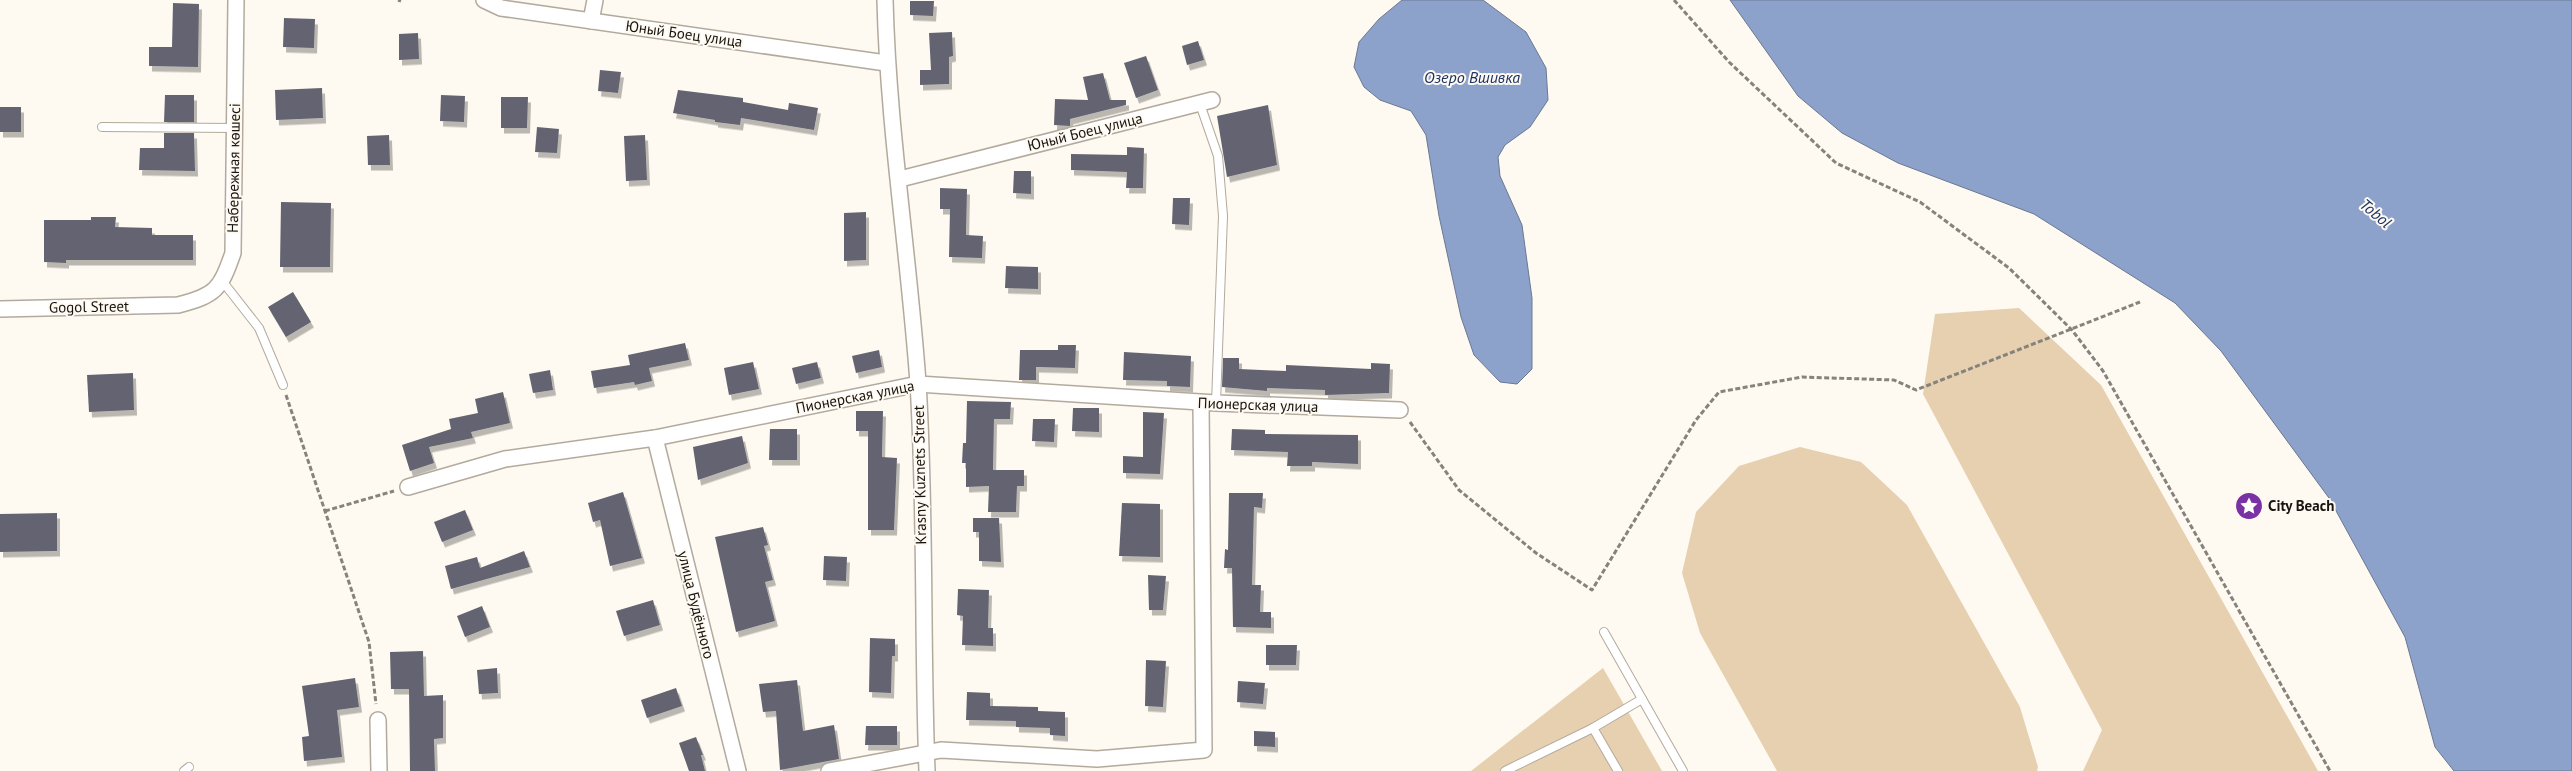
<svg xmlns="http://www.w3.org/2000/svg" width="2572" height="771" viewBox="0 0 2572 771" font-family="'PT Sans',sans-serif">
	<style>
		.green { fill: #e6d0af }
		.water { fill: #8da2ca; stroke: #6a7892 }
		.building { fill: #646471; filter: url(#shadow) }
		.lines { fill: none; stroke-linecap: round; stroke-linejoin: round }
		.lane-casing { stroke: #b3aa9d; stroke-width: 10 }
		.street-casing { stroke: #b3aa9d; stroke-width: 18 }
		.path { stroke: #86827c; stroke-width: 3; stroke-dasharray: 5 2.5; stroke-linecap: butt }
		.lane { stroke: #fff; stroke-width: 8 }
		.street { stroke: #fff; stroke-width: 15 }
		.labels { text-anchor: middle; stroke-width: 4; stroke-linejoin: round; paint-order: stroke }
		.street-label { font-size: 15px; fill: #181510; stroke: #fef9f1 }
		.poi-label { font-size: 15px; font-weight: bold; fill: #181510; stroke: #fef9f1; text-anchor: start }
		.water-label { font-size: 16px; font-style: italic; fill: #1b3365; stroke: #fef9f1 }
	</style>
	<defs>
		<filter id="shadow"><feDropShadow dx="3" dy="5.5" stdDeviation="0" flood-color="#0004"/></filter>
	</defs>
	<rect width="100%" height="100%" fill="#fef9f1"/>
	<g class="green">
		<path d="M2019,308L2101,385L2318,771H2083L2102,730L1923,394L1935,314Z"/>
		<path d="M1800,447L1861,462L1907,505L2020,707L2038,767L2037,771H1777L1700,633L1682,573L1696,512L1739,466Z"/>
		<path d="M1603,668L1662,771H1471Z"/>
	</g>
	<g class="water">
		<path d="M1402,0H1483L1526,32L1546,68L1548,100L1530,127L1505,145L1498,157L1500,176L1522,225L1532,298V369L1517,384L1500,382L1474,355L1461,317L1439,216L1426,135L1411,111L1380,100L1364,87L1354,67L1359,42L1379,19Z"/>
		<path d="M1730,0H2572V771H2454L2435,747L2405,637L2329,498L2221,351L2175,303L2034,214L1898,163L1842,133L1798,96Z"/>
	</g>
	<g class="building">
		<path d="M910,1H934L933,16L910,15Z"/>
		<path d="M173,3L199,4L198,67L149,66V47H172Z"/>
		<path d="M284,18L315,19L314,48L283,47Z"/>
		<path d="M952,32L953,56L949,57V84L920,85V70H931L929,33Z"/>
		<path d="M418,33L419,59L399,60V34Z"/>
		<path d="M1198,41L1204,60L1187,65L1182,46Z"/>
		<path d="M1146,56L1158,90L1136,98L1124,63Z"/>
		<path d="M600,70L621,72L618,93L598,91Z"/>
		<path d="M1103,73L1110,100H1126V105L1070,119V126L1054,125L1055,99L1088,100L1083,77Z"/>
		<path d="M322,88L323,118L276,120L275,90Z"/>
		<path d="M678,90L743,98V102L788,110L789,103L818,108L814,130L741,118L740,125L715,122V120L673,113Z"/>
		<path d="M165,95H194V122H164Z"/>
		<path d="M441,95L465,96L464,122L440,121Z"/>
		<path d="M501,97H528L527,128H501Z"/>
		<path d="M1268,105L1277,165L1227,177L1217,116Z"/>
		<rect x="0" y="107" width="21" height="25"/>
		<path d="M537,127L559,129L557,153L535,152Z"/>
		<path d="M164,133H194L195,171L139,170L140,148H164Z"/>
		<path d="M389,135L390,165H368L367,136Z"/>
		<path d="M645,135L647,180L626,181L624,136Z"/>
		<path d="M1127,147L1144,148L1143,188H1126L1127,172L1071,170V154L1127,155Z"/>
		<path d="M1014,171H1031V194L1013,193Z"/>
		<path d="M940,188L967,189L966,235L983,236L982,258L949,257L950,209H940Z"/>
		<path d="M1173,198H1190L1189,225L1172,224Z"/>
		<path d="M281,202L331,203L330,267H280Z"/>
		<path d="M866,212V260L844,261V213Z"/>
		<path d="M91,217H116L115,227L152,228V235H193V260H66V263L44,262V220H91Z"/>
		<path d="M1006,266L1038,267V289L1005,288Z"/>
		<path d="M293,292L311,322L286,337L268,307Z"/>
		<path d="M685,343L689,360L649,368L652,381L635,385L634,382L594,388L591,371L630,365L628,355Z"/>
		<path d="M1058,345H1076L1075,368L1036,367V380H1019L1020,350H1058Z"/>
		<path d="M879,350L882,367L856,373L852,356Z"/>
		<path d="M1124,352L1191,356L1190,387L1167,386V381L1123,380Z"/>
		<path d="M1223,358H1239V369L1286,371V365L1371,369V363L1390,364L1389,393L1325,395V390L1267,388V391L1222,387Z"/>
		<path d="M753,362L759,389L729,395L724,368Z"/>
		<path d="M817,362L821,378L796,384L792,368Z"/>
		<path d="M550,370L553,390L533,393L529,374Z"/>
		<path d="M133,373L134,410L89,412L87,375Z"/>
		<path d="M503,392L510,423L471,432L473,438L429,447L434,463L410,471L402,445L451,429L449,419L478,413L475,399Z"/>
		<path d="M967,401L1011,402L1010,419H994L993,470H1024V486H1017L1016,512H988L989,486L966,487V463H962L963,443H966Z"/>
		<path d="M1073,408H1099V432L1072,431Z"/>
		<path d="M856,411H883L882,457L897,458L894,530H868V431H856Z"/>
		<path d="M1143,412L1164,413L1160,474L1123,473V456L1143,457Z"/>
		<path d="M1033,419H1055L1054,442L1032,441Z"/>
		<path d="M770,429H797V460H769Z"/>
		<path d="M1232,429L1265,430V434L1358,435V464L1312,462V466H1287L1288,452L1231,450Z"/>
		<path d="M742,436L748,463L698,480L693,447Z"/>
		<path d="M623,492L642,558L610,566L600,520L593,522L588,503Z"/>
		<path d="M1229,493H1263L1262,508L1254,507L1252,585H1261L1260,612H1271V628L1233,627L1232,568H1224L1225,549L1228,550Z"/>
		<path d="M1122,503L1160,504V557L1119,556Z"/>
		<path d="M465,510L473,530L442,542L434,522Z"/>
		<path d="M57,513V551L0,552V514Z"/>
		<path d="M973,518H999L1001,562L979,561V532H973Z"/>
		<path d="M763,527L768,545L764,546L773,580L765,582L775,621L736,632L715,537Z"/>
		<path d="M524,551L530,567L451,589L445,566L477,557L480,568Z"/>
		<path d="M824,556L847,557L846,581L823,580Z"/>
		<path d="M1148,575L1166,576L1163,610H1149Z"/>
		<path d="M958,589L989,590L988,628H993V646L962,645L963,616L957,615Z"/>
		<path d="M653,600L660,625L624,636L616,611Z"/>
		<path d="M482,606L490,627L465,637L457,616Z"/>
		<path d="M870,638L895,639V656H892L891,693L869,692Z"/>
		<path d="M1266,645H1297L1296,665H1266Z"/>
		<path d="M423,651L424,696L443,695V738L434,739L435,771H410L409,689H391L390,652Z"/>
		<path d="M1146,660L1166,661L1163,707L1145,706Z"/>
		<path d="M497,668L498,693L479,694L477,670Z"/>
		<path d="M355,678L359,707L337,710L342,757L304,761L302,737L309,736L302,686Z"/>
		<path d="M797,680L803,731L834,725L839,759L780,770L776,711L763,712L759,684Z"/>
		<path d="M1238,681L1265,683L1263,704L1237,702Z"/>
		<path d="M676,688L682,706L647,718L641,700Z"/>
		<path d="M967,692L990,693V706L1038,707V711L1065,712V736L1050,735V728L1016,727V721L966,720Z"/>
		<path d="M866,726H897V745H865Z"/>
		<path d="M1254,731L1275,732V747L1254,746Z"/>
		<path d="M696,737L703,755H701L705,771H689L679,743Z"/>
	</g>
	<g class="lines">
		<g class="lane-casing">
			<g id="lane">
				<path d="M1200,104L1218,156L1223,216L1216,403"/>
				<path d="M102,127L234,128"/>
				<path d="M223,282L259,328L283,385"/>
				<path d="M1604,632L1683,771"/>
				<path d="M1593,728L1642,699"/>
				<path d="M184,771L189,767"/>
				<path d="M1505,771L1593,728L1618,771"/>
			</g>
		</g>
		<g class="street-casing">
			<g id="street">
				<path d="M484,0L501,8L886,63"/>
				<path d="M885,0C888,128 909,255 918,383C926,512 922,642 927,771"/>
				<path d="M591,21L595,0"/>
				<path d="M900,179L1212,100"/>
				<path d="M0,309L178,305C216,295 220,290 233,253L236,0"/>
				<path d="M655,438L738,771"/>
				<path d="M408,487L505,459L655,438L918,384L1216,403L1400,410"/>
				<path d="M378,720L379,771"/>
				<path d="M829,771L941,750L1097,759L1204,750L1201,403"/>
			</g>
		</g>
		<g class="path">
			<path d="M398,0L401,1"/>
			<path d="M1674,0L1729,62L1836,163L1920,202L2009,268L2072,330L2103,371L2330,771"/>
			<path d="M286,395L369,642L376,704"/>
			<path d="M1410,422L1459,490L1536,553L1592,590L1696,420L1719,392L1802,377L1894,380L1916,390L2140,302"/>
			<path d="M325,511L394,491"/>
		</g>
		<use href="#lane" class="lane"/>
		<use href="#street" class="street"/>
	</g>
	<defs>
		<g id="sight-disc" transform="scale(1.4375)"><circle r="9.5" fill="#7931a3" stroke="#fef9f1"/><path d="M0-6L1.8-2.2L6-1.7L2.9 1.2L3.7 5.4L0 3.3L-3.7 5.4L-2.9 1.2L-6-1.7L-1.8-2.2Z" fill="#fff"/></g>
	</defs>
	<g fill-rule="evenodd">
		<use href="#sight-disc" x="2249" y="506"/>
	</g>
	<g class="labels">
		<g class="street-label">
			<text transform="translate(684 34) rotate(8)" y="5">Юный Боец улица</text>
			<text transform="translate(1085 132) rotate(-14)" y="5">Юный Боец улица</text>
			<text transform="translate(234 168) rotate(-89)" y="5">Набережная көшесі</text>
			<text transform="translate(89 307) rotate(-1)" y="5">Gogol Street</text>
			<text transform="translate(855 397) rotate(-11)" y="5">Пионерская улица</text>
			<text transform="translate(1258 405) rotate(2)" y="5">Пионерская улица</text>
			<text transform="translate(920 475) rotate(-91)" y="5">Krasny Kuznets Street</text>
			<text transform="translate(696 605) rotate(76)" y="5">улица Будённого</text>
		</g>
		<g class="poi-label">
			<text x="2268" y="511">City Beach</text>
		</g>
		<g class="water-label">
			<text x="1472" y="83">Озеро Вшивка</text>
			<text transform="translate(2376 213) rotate(40)" y="6">Tobol</text>
		</g>
	</g>
</svg>
